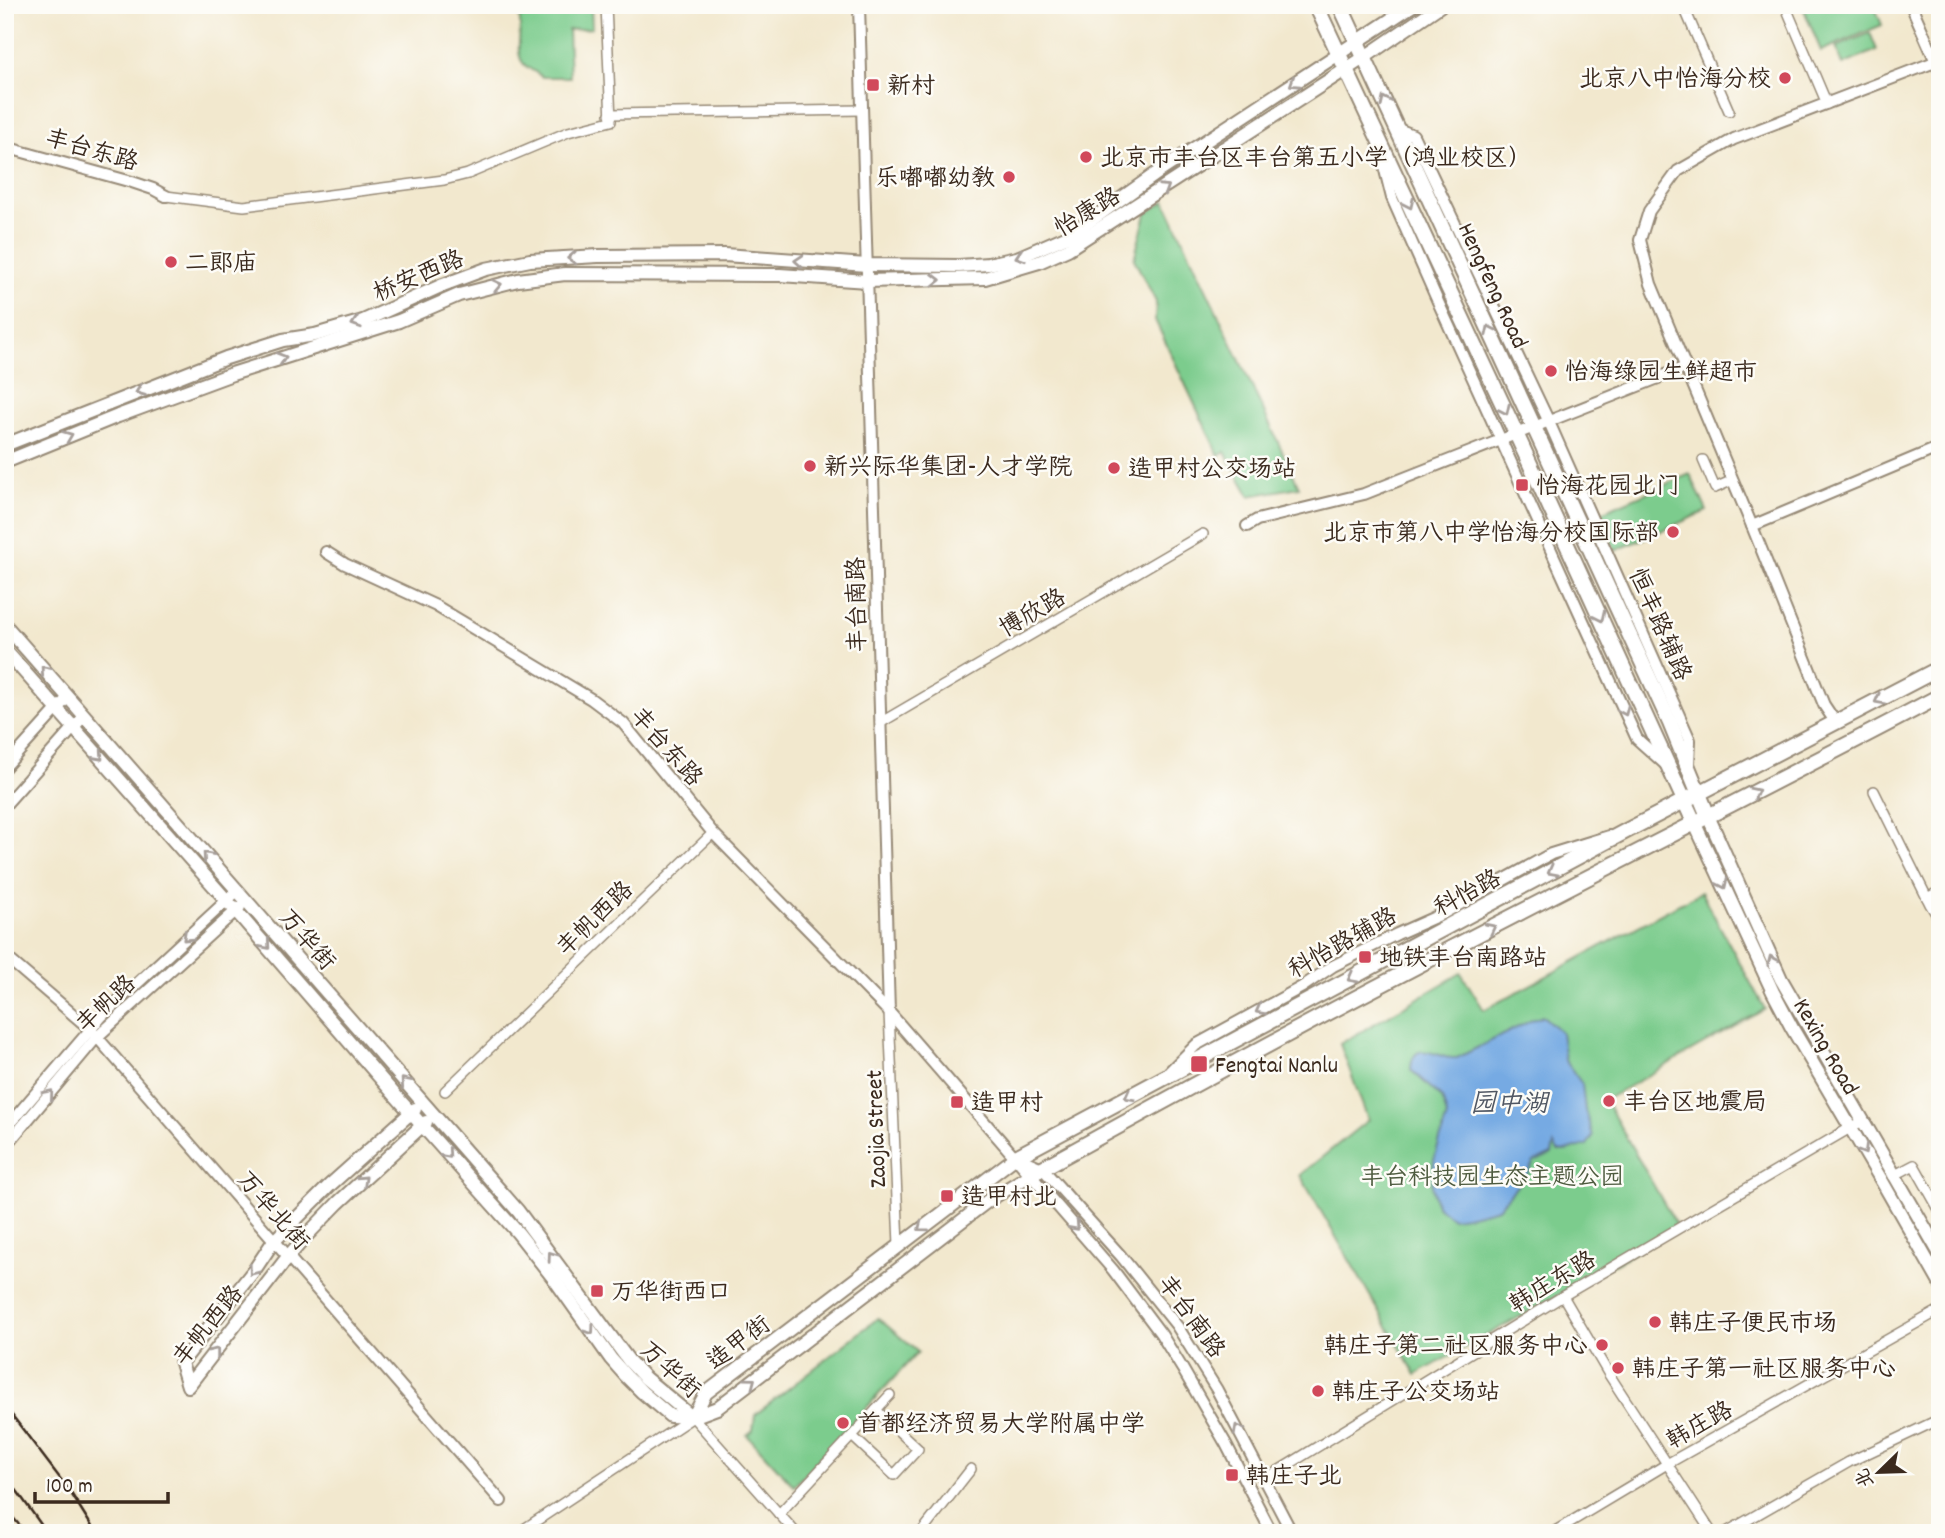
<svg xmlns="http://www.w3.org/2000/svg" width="1945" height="1538" viewBox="0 0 1945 1538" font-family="Dekko,'LXGW WenKai TC',sans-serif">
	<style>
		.green { fill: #7ccc8d; stroke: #5c7b56; stroke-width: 2 }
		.water { fill: #76aae3; stroke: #586a80; stroke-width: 2 }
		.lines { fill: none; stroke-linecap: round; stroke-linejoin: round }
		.minor-casing { stroke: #968976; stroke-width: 12 }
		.tertiary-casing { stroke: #968976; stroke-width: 14 }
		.secondary-casing { stroke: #968976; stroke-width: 16 }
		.primary-casing { stroke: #968976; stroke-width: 18 }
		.minor { stroke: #fff; stroke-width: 9 }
		.tertiary { stroke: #fff; stroke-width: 10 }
		.secondary { stroke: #fff; stroke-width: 12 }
		.primary { stroke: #fff; stroke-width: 14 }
		.rail { stroke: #3b2a1e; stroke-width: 2.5 }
		.oneway { stroke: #a79f9a }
		.poi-dot { fill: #d1495b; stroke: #fdfcf7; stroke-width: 2.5 }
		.labels { text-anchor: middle; stroke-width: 5; stroke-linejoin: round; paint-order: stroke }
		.poi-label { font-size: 24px; fill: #3b2a1e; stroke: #fdfcf7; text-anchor: start }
		.street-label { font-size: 24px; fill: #3b2a1e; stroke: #fdfcf7 }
		.park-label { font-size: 24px; fill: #4e5b3f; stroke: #fdfcf7 }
		.water-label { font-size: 26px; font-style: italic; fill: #505763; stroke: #fdfcf7 }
	</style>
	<rect width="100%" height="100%" fill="#fdfcf7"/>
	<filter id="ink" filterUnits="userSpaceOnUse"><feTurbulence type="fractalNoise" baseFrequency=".0143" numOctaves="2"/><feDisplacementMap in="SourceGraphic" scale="14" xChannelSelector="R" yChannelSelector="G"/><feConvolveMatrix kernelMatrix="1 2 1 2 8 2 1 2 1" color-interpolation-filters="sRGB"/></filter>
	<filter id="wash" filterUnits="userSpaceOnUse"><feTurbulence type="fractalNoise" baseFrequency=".00686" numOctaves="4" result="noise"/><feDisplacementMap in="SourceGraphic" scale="28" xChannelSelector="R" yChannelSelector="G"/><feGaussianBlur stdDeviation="1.57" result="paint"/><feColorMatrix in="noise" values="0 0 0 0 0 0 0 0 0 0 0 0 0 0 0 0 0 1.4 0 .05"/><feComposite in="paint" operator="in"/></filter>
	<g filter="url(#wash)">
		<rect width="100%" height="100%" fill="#f2e8ce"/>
		<g class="green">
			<path d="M518,5H591L592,28L568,30L570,77H542C536,71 527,69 523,63C515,52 521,35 520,22C520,16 517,11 518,5Z"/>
			<path d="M1802,5H1874L1882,25L1821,51Z"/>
			<path d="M1870,33L1877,50L1843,65L1836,47Z"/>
			<path d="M1165,201L1299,487L1250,496L1225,452L1219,456L1155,320L1156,302L1134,259L1146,214Z"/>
			<path d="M1690,474L1707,511L1615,551L1599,513Z"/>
			<path d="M1701,892L1765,1009L1605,1100L1678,1228L1416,1375L1300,1175L1368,1120L1340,1044L1461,973L1484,1010Z"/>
			<path d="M878,1318L918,1352L794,1486L747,1435L753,1430L755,1415Z"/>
		</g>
		<path class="water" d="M1543,1016L1561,1032L1565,1060L1582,1084L1585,1110L1593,1136L1587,1145L1565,1151H1558L1554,1145L1552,1154L1534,1162L1525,1177L1498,1208L1467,1216L1452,1218L1436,1205L1432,1186L1434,1160L1447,1116L1442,1098L1411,1070C1412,1043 1429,1052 1445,1057C1449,1058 1453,1058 1457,1058L1532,1020Z"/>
	</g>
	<g filter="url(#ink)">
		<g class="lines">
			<g class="minor-casing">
				<g id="minor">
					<path d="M1683,5L1729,111"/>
					<path d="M1785,5L1827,104"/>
					<path d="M610,114L862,110"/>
					<path d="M166,196L244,206L444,180L468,174L568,132L611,121L606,5"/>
					<path d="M1703,460L1715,488L1733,480"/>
					<path d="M880,723L1203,534"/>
					<path d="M1874,791L1930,904L1940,920"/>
					<path d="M1927,898L1940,891"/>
					<path d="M889,1012L899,1245"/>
					<path d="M445,1091L713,833"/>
					<path d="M1893,1176L1914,1165L1940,1211"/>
					<path d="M1563,1296L1608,1373L1712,1533"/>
					<path d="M852,1436L894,1475L918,1449L876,1410"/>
					<path d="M1265,1479L1563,1296L1862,1121"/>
					<path d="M779,1514L890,1395"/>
					<path d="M518,1533L693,1417L796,1533"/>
					<path d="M921,1533L971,1469"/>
					<path d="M1552,1533L1667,1464L1940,1310"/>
					<path d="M1725,1533L1849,1462L1940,1419"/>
				</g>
			</g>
			<g class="tertiary-casing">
				<g id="tertiary">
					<path d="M859,5L889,1012"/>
					<path d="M1911,5L1940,71"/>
					<path d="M1398,129L1413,135L1549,422L1690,740L1689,764"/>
					<path d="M5,147L132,182L153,189L166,196"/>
					<path d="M1382,158L1392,198L1439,304L1637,739L1665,764"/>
					<path d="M1247,526L1257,520L1364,494L1686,367"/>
					<path d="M1752,526L1940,447"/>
					<path d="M326,552L345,564L436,606L591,699L623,723L713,833L889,1012L1113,1270L1161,1334L1182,1368L1226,1444L1272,1533"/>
					<path d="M1836,723L1824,705L1752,526L1651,284L1640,240L1649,211L1678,171L1734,139L1940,60"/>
					<path d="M5,767L68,697"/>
					<path d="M5,805L84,716"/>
					<path d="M5,956L90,1029L501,1501"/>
					<path d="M1169,1072L1196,1045L1302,987L1333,966L1397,934L1442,914L1551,854L1609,836"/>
					<path d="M5,1129L102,1016L237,891"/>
					<path d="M5,1147L96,1038L240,907"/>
					<path d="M1019,1158L1042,1168L1121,1256L1177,1326L1217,1390L1292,1533"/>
				</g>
			</g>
			<g class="secondary-casing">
				<g id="secondary">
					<path d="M5,445L226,358L283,340L315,335L363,321L443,285L486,269L530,260L598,256L724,255L867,265L959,266L988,264L1017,258L1070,235L1160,171L1413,5"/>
					<path d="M5,462L118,416L232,374L399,321L459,295L518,280L565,274L780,275L867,281L985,278L1039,262L1068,249L1088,236L1365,57L1441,5"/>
					<path d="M5,625L518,1211L629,1361L645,1378L692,1417"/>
					<path d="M5,650L236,911L395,1095L518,1233L555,1280L611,1359L626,1376L642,1392L670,1416L693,1417L717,1408L989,1200L1030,1175"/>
					<path d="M1708,816L1781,979L1940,1254"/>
					<path d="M1694,822L1773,992L1792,1028L1883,1183L1940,1283"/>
					<path d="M415,1109L330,1185L273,1242L255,1269L181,1363L188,1386L287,1258L306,1236L338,1203L426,1122"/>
					<path d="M693,1417L706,1393L1016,1157"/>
				</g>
			</g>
			<g class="primary-casing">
				<g id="primary">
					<path d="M1316,5L1509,418L1694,822"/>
					<path d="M1340,5L1670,723L1708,816"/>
					<path d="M1016,1157L1628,830L1940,668"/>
					<path d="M1030,1175C1144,1112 1259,1049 1375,988C1562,889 1753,795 1940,696"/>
				</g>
			</g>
			<use href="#minor" class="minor"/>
			<use href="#tertiary" class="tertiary"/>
			<use href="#secondary" class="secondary"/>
			<use href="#primary" class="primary"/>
			<g class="rail">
				<path d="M5,1406L69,1490L96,1533"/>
				<path d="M5,1474L47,1533"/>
				<path d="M5,1508L26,1533"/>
			</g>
		</g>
		<defs><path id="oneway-chevron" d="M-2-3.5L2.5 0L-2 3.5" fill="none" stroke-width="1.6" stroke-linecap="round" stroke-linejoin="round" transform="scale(1.75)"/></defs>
		<g class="oneway">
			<use href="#oneway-chevron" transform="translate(1294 83) rotate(147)"/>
			<use href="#oneway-chevron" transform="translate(1385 101) rotate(-115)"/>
			<use href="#oneway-chevron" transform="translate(1165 188) rotate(-33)"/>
			<use href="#oneway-chevron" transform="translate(1409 204) rotate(65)"/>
			<use href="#oneway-chevron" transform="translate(1020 256) rotate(162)"/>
			<use href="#oneway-chevron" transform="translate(572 258) rotate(177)"/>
			<use href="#oneway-chevron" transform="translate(799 261) rotate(-176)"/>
			<use href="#oneway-chevron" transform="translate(936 280) rotate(-1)"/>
			<use href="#oneway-chevron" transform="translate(497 285) rotate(-12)"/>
			<use href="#oneway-chevron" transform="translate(356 323) rotate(162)"/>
			<use href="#oneway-chevron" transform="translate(1490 330) rotate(-115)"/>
			<use href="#oneway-chevron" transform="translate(282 358) rotate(-17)"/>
			<use href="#oneway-chevron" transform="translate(140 391) rotate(159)"/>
			<use href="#oneway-chevron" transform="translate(1505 410) rotate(65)"/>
			<use href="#oneway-chevron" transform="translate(68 436) rotate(-22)"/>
			<use href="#oneway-chevron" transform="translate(1600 617) rotate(65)"/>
			<use href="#oneway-chevron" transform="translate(45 670) rotate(-131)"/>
			<use href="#oneway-chevron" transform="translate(1879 700) rotate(152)"/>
			<use href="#oneway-chevron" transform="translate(1624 711) rotate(66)"/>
			<use href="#oneway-chevron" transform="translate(99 756) rotate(48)"/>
			<use href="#oneway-chevron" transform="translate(1755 792) rotate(-27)"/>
			<use href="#oneway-chevron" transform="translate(207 856) rotate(-131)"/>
			<use href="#oneway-chevron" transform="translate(1552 871) rotate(152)"/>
			<use href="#oneway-chevron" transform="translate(1723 884) rotate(65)"/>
			<use href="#oneway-chevron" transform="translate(1491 928) rotate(-27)"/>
			<use href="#oneway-chevron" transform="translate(187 937) rotate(137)"/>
			<use href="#oneway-chevron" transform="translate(266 945) rotate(49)"/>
			<use href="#oneway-chevron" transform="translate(1772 960) rotate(-114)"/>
			<use href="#oneway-chevron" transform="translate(1352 978) rotate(152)"/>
			<use href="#oneway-chevron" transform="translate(1260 1010) rotate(152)"/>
			<use href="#oneway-chevron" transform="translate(405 1082) rotate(-131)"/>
			<use href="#oneway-chevron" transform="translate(49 1094) rotate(-50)"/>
			<use href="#oneway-chevron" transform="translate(1129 1096) rotate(152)"/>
			<use href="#oneway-chevron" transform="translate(1863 1150) rotate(59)"/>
			<use href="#oneway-chevron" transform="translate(447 1154) rotate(48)"/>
			<use href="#oneway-chevron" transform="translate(363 1180) rotate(-43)"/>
			<use href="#oneway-chevron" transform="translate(1075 1226) rotate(48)"/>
			<use href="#oneway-chevron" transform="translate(922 1227) rotate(143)"/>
			<use href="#oneway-chevron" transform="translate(552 1256) rotate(-126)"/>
			<use href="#oneway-chevron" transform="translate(253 1271) rotate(127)"/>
			<use href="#oneway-chevron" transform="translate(590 1330) rotate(54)"/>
			<use href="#oneway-chevron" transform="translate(215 1352) rotate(-52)"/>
			<use href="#oneway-chevron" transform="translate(751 1382) rotate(-37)"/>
			<use href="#oneway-chevron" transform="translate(1238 1429) rotate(-118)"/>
		</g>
	</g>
	<g class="poi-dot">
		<circle cx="1785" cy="78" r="7"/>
		<rect x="866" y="78" width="14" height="14" rx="3.5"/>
		<circle cx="1086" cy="157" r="7"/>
		<circle cx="1009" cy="177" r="7"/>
		<circle cx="171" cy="262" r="7"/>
		<circle cx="1551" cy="371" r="7"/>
		<circle cx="810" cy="466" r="7"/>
		<circle cx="1114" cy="468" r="7"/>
		<rect x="1515" y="478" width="14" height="14" rx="3.5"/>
		<circle cx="1673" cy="532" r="7"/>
		<rect x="1358" y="950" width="14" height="14" rx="3.5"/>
		<rect x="1190" y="1055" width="18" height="18" rx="3.5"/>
		<circle cx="1609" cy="1101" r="7"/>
		<rect x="950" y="1095" width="14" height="14" rx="3.5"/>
		<rect x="940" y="1189" width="14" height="14" rx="3.5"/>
		<rect x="590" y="1284" width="14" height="14" rx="3.5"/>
		<circle cx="1655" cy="1322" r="7"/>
		<circle cx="1602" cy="1345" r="7"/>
		<circle cx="1618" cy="1368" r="7"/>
		<circle cx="1318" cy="1391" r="7"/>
		<circle cx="843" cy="1423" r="7"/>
		<rect x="1225" y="1468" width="14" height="14" rx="3.5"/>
	</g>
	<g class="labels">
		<g class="poi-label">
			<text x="1771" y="86" text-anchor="end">北京八中怡海分校</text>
			<text x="887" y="93">新村</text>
			<text x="1100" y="165">北京市丰台区丰台第五小学（鸿业校区）</text>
			<text x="995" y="185" text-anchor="end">乐嘟嘟幼教</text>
			<text x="185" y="270">二郎庙</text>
			<text x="1565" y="379">怡海绿园生鲜超市</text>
			<text x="824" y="474">新兴际华集团-人才学院</text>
			<text x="1128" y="476">造甲村公交场站</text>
			<text x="1536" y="493">怡海花园北门</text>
			<text x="1659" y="540" text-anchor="end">北京市第八中学怡海分校国际部</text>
			<text x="1379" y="965">地铁丰台南路站</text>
			<text x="1215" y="1072">Fengtai Nanlu</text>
			<text x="1623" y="1109">丰台区地震局</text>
			<text x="971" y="1110">造甲村</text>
			<text x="961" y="1204">造甲村北</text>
			<text x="611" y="1299">万华街西口</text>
			<text x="1669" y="1330">韩庄子便民市场</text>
			<text x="1588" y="1353" text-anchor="end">韩庄子第二社区服务中心</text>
			<text x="1632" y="1376">韩庄子第一社区服务中心</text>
			<text x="1332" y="1399">韩庄子公交场站</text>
			<text x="857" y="1431">首都经济贸易大学附属中学</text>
			<text x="1246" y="1483">韩庄子北</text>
		</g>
		<g class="street-label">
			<text transform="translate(92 149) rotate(16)" y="8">丰台东路</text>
			<text transform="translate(1087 211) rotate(-31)" y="8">怡康路</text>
			<text transform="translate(418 275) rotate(-23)" y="8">桥安西路</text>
			<text transform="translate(1494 285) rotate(65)" y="8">Hengfeng Road</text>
			<text transform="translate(856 605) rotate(-91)" y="8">丰台南路</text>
			<text transform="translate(1032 612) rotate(-30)" y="8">博欣路</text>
			<text transform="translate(1661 624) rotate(66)" y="8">恒丰路辅路</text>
			<text transform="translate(667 746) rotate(49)" y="8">丰台东路</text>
			<text transform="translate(1467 892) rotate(-28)" y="8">科怡路</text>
			<text transform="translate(594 918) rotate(-44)" y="8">丰帆西路</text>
			<text transform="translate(308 939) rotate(49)" y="8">万华街</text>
			<text transform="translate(1342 942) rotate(-29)" y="8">科怡路辅路</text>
			<text transform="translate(105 1003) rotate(-43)" y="8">丰帆路</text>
			<text transform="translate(1827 1046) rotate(60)" y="8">Kexing Road</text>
			<text transform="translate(875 1129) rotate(-92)" y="8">Zaojia Street</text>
			<text transform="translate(274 1210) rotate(49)" y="8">万华北街</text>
			<text transform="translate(1552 1281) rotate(-31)" y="8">韩庄东路</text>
			<text transform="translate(1192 1316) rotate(54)" y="8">丰台南路</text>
			<text transform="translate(207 1325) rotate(-51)" y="8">丰帆西路</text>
			<text transform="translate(738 1342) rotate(-37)" y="8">造甲街</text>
			<text transform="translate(671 1369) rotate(42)" y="8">万华街</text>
			<text transform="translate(1699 1424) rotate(-29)" y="8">韩庄路</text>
		</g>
		<g class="park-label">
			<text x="1492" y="1184">丰台科技园生态主题公园</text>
		</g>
		<g class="water-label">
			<text x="1509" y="1111">园中湖</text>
		</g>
	</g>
	<rect width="1945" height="1538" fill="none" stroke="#fdfcf7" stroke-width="28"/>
	<g transform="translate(1879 1472) rotate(247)" stroke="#fdfcf7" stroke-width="5" paint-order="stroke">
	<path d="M0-5L12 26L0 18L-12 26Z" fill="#3b2a1e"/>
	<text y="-10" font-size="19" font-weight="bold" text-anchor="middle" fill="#3b2a1e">北</text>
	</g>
	<path d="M35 1492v10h133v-10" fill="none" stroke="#3b2a1e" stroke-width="3.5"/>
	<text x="46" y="1492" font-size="21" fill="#3b2a1e" stroke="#fdfcf7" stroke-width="5" paint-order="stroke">100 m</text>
</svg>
